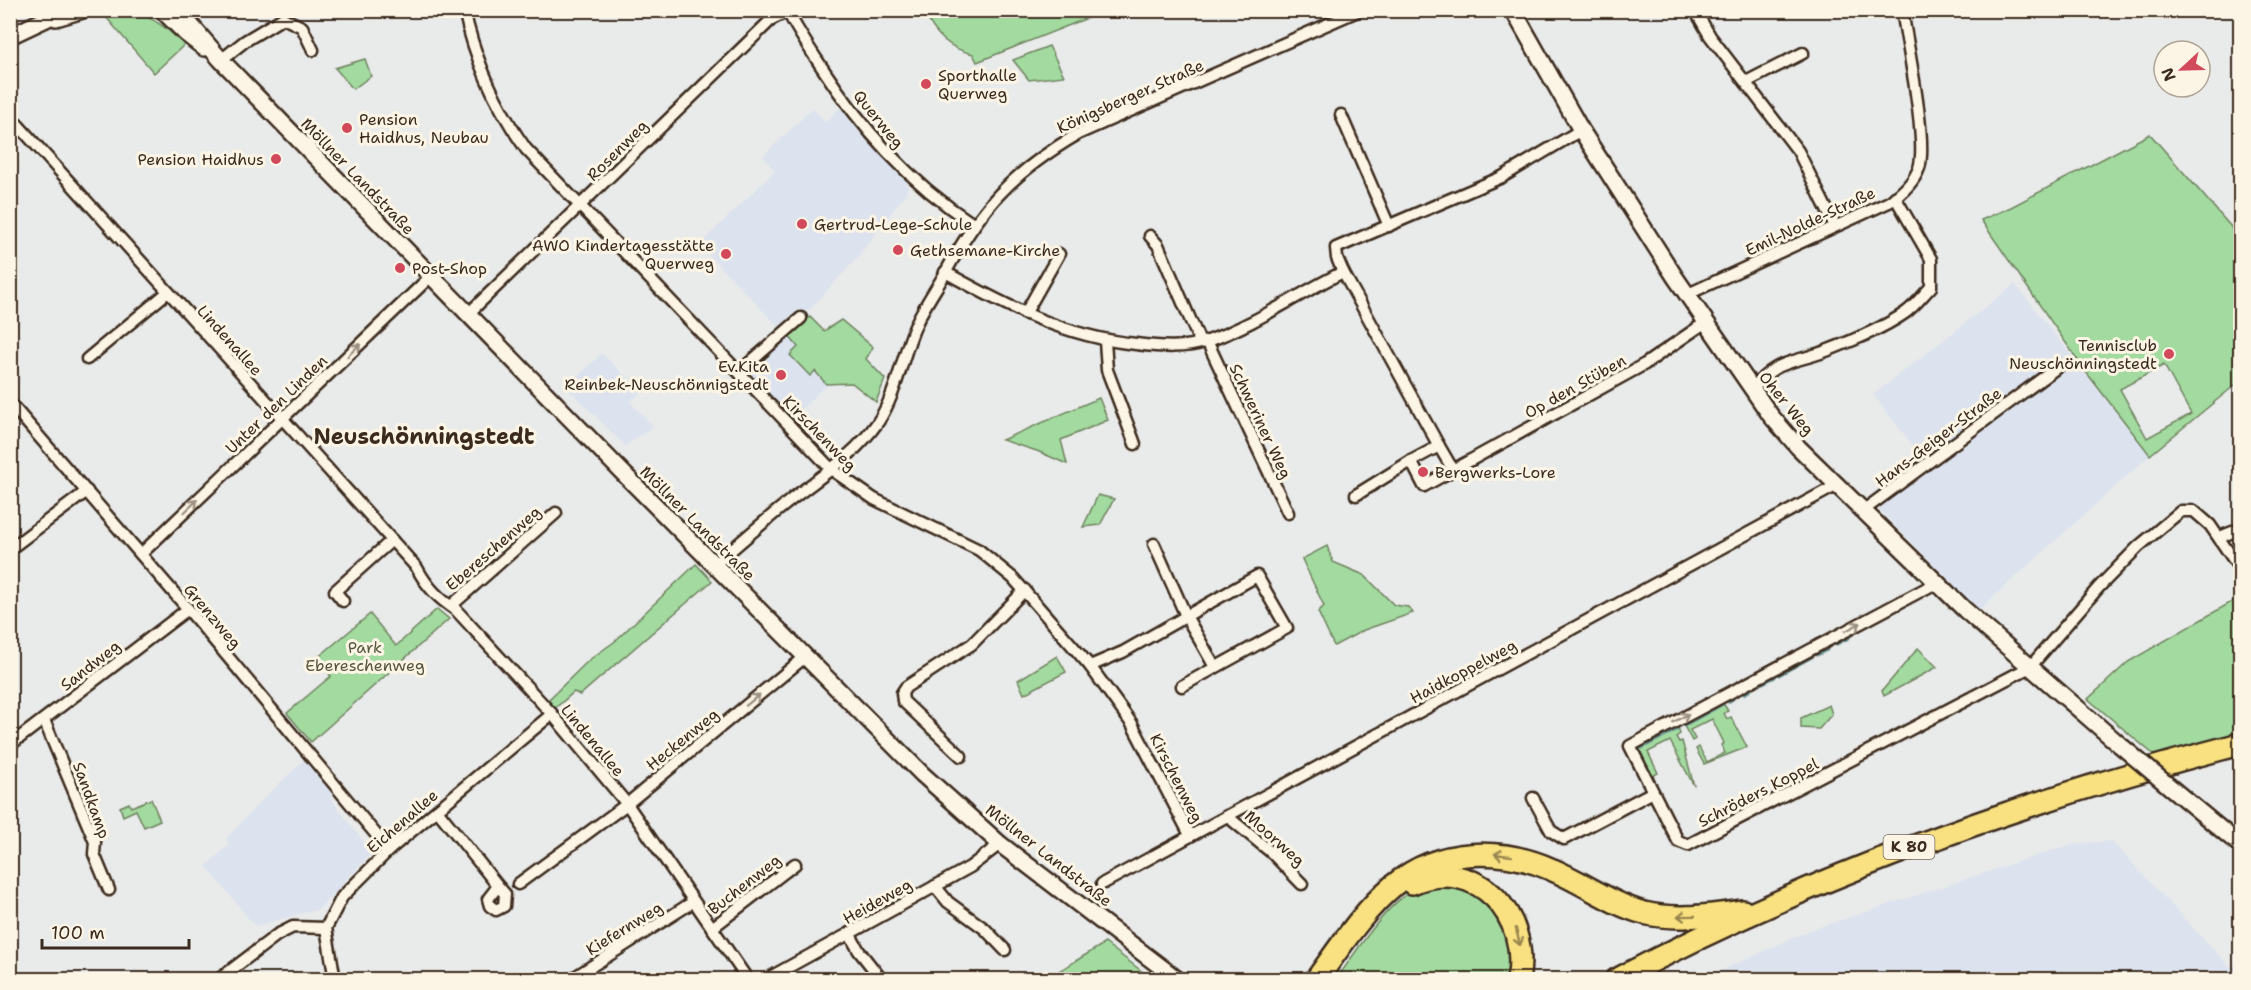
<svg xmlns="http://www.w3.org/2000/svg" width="2251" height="990" viewBox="0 0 2251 990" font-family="'Shantell Sans',sans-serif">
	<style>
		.built { fill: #dce3ee }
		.green { fill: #a2da9f; stroke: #6e825e; stroke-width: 1.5; fill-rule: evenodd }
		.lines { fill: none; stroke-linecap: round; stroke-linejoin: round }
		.stream { stroke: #699295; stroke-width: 3 }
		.street-casing { stroke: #3b2a1e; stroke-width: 15 }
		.secondary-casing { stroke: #3b2a1e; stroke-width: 20 }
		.highway-casing { stroke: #3b2a1e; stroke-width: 26 }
		.street { stroke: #fcf5e5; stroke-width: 10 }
		.secondary { stroke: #fcf5e5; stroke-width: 15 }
		.highway { stroke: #f9e181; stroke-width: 21 }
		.secondary-bridge-casing { stroke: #3b2a1e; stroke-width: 20; stroke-linecap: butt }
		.secondary-bridge { stroke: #fcf5e5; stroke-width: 15 }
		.oneway { stroke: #9c9082 }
		.oneway2 { stroke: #9a8650 }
		.poi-dot { fill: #d1495b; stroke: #fcf5e5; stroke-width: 2 }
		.labels { text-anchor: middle; stroke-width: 6; stroke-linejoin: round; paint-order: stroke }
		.shield { fill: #fcf5e5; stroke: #75675a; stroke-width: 1.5 }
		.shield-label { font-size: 15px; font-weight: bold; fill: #3b2a1e }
		.poi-label { font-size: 16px; fill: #3b2a1e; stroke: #fcf5e5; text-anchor: start }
		.street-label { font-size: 16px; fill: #3b2a1e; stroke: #fcf5e5 }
		.park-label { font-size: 16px; fill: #55563e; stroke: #fcf5e5 }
		.district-label { font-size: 22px; font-weight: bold; fill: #3b2a1e; stroke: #fcf5e5 }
	</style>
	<rect width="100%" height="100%" fill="#e9eaea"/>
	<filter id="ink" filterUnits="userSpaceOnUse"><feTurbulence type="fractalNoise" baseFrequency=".0167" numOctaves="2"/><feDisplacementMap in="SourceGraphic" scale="12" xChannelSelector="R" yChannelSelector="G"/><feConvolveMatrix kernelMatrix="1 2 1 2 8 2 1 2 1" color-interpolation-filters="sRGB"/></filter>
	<g filter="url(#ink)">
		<g class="built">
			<path d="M841,107L900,173L908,186L906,193L858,257L809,310L784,332L699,245L775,171L763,156L813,108L825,122Z"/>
			<path d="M2015,284L2150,455L1978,611L1868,498L1921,456L1873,395Z"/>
			<path d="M808,314L824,331L841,320L873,347L866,359L885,379L876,402L852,383L826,385L789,421L743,371Z"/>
			<path d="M602,353L641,392L630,402L653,426L625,446L567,387Z"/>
			<path d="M304,760L331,792V799L372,853L319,909L255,926L206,866L229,845L226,839L258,804Z"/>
			<path d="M2111,841L2231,968L2240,960V979H1703L1808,931L2072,844Z"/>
		</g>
		<g class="green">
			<path d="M924,11H1105L977,62L973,54C949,49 933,33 924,11Z"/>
			<path d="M119,12C145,9 168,28 184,45L154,73L105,16Z"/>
			<path d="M1049,46L1064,76L1029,80L1013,60Z"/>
			<path d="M365,59L371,76L353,89L335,68Z"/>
			<path d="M2150,134L2231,227L2240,253V381L2150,455L2086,372L1981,220L2011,207ZM2164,365L2191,414L2147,438L2120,389Z"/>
			<path d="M810,317L824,331L841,320L873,347L866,359L885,379L876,402L852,383L826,384L815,371L810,376L790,355L798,347L788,335Z"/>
			<path d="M1099,398L1108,420L1061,440L1067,464L1037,451L1002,440Z"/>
			<path d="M1098,495L1114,499L1100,525L1083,527Z"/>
			<path d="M1327,546L1333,562L1364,575L1394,605L1408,607L1413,613L1364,630L1334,646L1318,612L1324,606L1302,559Z"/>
			<path d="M696,564L712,581L580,695L574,692L553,710L545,703L589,660L614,642Z"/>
			<path d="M2240,597V732L2154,755L2088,699L2128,662Z"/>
			<path d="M437,609L449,619L311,742L287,713L331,676L316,659L370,614L396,646Z"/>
			<path d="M1918,648L1937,667L1884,696L1882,691Z"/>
			<path d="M1057,656L1066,672L1024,694L1018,680Z"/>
			<path d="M1723,703L1728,711L1724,713L1727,719L1731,717L1747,747L1704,764L1696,749L1699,747L1707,762L1725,753L1721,745L1724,743L1712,719L1690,730L1695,739L1692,741L1683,724Z"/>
			<path d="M1829,705L1832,714L1819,729L1801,728V718Z"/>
			<path d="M1678,727L1680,734L1676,737L1679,742L1682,741L1694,786L1670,741L1648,752L1658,773L1653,776L1638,751L1639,747Z"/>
			<path d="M151,799L160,820L144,827L136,810L123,816L120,807L129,803L131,807Z"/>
			<path d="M1455,884L1493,905L1512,938L1510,979L1336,980C1352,957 1388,901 1413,891C1425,886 1443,886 1455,884Z"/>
			<path d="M1105,943L1152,979H1046Z"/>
		</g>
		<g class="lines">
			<g class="stream">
				<path d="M1837,644L1849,638"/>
				<path d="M1817,655L1827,650"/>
				<path d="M1779,675L1812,657"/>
				<path d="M1761,684L1775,677"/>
				<path d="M1744,694L1751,690"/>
				<path d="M1728,702L1733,699"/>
				<path d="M1685,725L1723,704"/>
				<path d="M1640,749L1678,729"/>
			</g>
			<g class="street-casing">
				<g id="street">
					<path d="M464,10C475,60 497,108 526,149L832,470L874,499L979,550L1013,578L1090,666L1132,724L1190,835"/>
					<path d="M787,10C797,30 809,48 821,66C862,129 909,182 973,224"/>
					<path d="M1695,10L1710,36L1798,151L1835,226"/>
					<path d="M221,60L245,41L283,18L302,27L313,50"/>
					<path d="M1746,82L1803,53"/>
					<path d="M1341,115L1389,226"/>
					<path d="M10,116L417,568C427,587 438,598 456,610L552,714L627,804L748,980"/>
					<path d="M1581,130L1502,177L1336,248L1337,258L1343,272L1439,446L1411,461L1424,486L1645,364L1706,322"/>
					<path d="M1150,236L1158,245L1200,342"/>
					<path d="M945,272C1006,306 1065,337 1136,344C1161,347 1185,349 1208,341C1256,324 1298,294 1343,272"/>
					<path d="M1688,294L1889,202C1901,194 1914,182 1919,168C1928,142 1907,43 1902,10"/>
					<path d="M468,314L772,19L788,11"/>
					<path d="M1025,314L1059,254"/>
					<path d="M1105,341L1107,370L1135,444"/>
					<path d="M1207,341L1288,513"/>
					<path d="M87,359L168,292"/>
					<path d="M740,371L801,318"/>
					<path d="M1752,391C1772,360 1795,363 1826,351C1852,341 1882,329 1905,313C1915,306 1923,295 1931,287V259L1895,197"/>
					<path d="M10,403L188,609L389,850"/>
					<path d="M1439,446L1453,470"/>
					<path d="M1356,495L1411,461"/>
					<path d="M1864,510L2059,366"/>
					<path d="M2220,537L2240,529"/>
					<path d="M1154,544L1186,616L1215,667"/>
					<path d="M10,549L87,491"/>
					<path d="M141,554L431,276"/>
					<path d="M714,565C743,540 771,515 801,492C830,470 857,452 878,422C897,393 902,356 916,324C923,308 934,292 943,277C980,208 1010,174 1078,134L1360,10"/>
					<path d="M1936,583L1630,746L1678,841L1688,845L2030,667L2099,587L2138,547L2181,511H2194L2210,525L2240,569"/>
					<path d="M343,601L335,591L392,540"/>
					<path d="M451,606L556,513"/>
					<path d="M1090,666L1123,652L1257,576L1287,628L1182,686"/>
					<path d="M44,720L95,842L94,854L109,890"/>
					<path d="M10,745L188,609"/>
					<path d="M961,756L903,701L902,693L906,687L972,644L1025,590"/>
					<path d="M1533,798L1551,831L1564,839L1653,792"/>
					<path d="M437,810L498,886L505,894L504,906L496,910L490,906L488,899L498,886"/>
					<path d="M1227,816L1272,853L1302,884"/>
					<path d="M518,884L627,804L805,657"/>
					<path d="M1102,884L1839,484"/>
					<path d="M935,886L948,902L985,929L1005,950"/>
					<path d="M712,928L795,864"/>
					<path d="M849,933L859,951L882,980"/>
					<path d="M218,980L277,935L293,927L326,928"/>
					<path d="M335,980L326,928L342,897L389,850L552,714"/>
					<path d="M570,980L693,902"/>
					<path d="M765,980L970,867L1000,844"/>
				</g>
			</g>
			<g class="secondary-casing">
				<g id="secondary">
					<path d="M162,10L185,33L204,48"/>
					<path d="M178,10L221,60L625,475L922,774L1000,844L1178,980"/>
					<path d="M1513,10L1581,130L1675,277L1771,416L1798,447L1965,610L2120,745"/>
					<path d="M56,18L83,10"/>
					<path d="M10,36L65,10"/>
					<path d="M2170,787L2240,845"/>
				</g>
			</g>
			<g class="highway-casing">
				<g id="highway">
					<path d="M1412,883C1477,855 1531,916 1518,980"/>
					<path d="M1316,980C1340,947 1363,911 1394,885C1439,847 1502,847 1553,870C1584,883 1611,904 1644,913C1676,921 1711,915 1743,911"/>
					<path d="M1616,980C1814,875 2024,800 2240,744"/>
				</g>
			</g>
			<use href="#street" class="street"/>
			<use href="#secondary" class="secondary"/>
			<use href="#highway" class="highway"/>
			<g class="secondary-bridge-casing">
				<path id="secondary-bridge" d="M2120,745L2170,787"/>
			</g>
			<use href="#secondary-bridge" class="secondary-bridge"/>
		</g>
		<defs><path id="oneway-shaft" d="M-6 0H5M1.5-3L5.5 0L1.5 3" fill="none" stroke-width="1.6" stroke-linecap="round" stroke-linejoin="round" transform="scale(1.5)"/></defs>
		<g class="oneway">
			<use href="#oneway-shaft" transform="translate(354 350) rotate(-44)"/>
			<use href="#oneway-shaft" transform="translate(191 506) rotate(-44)"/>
			<use href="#oneway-shaft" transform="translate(1853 627) rotate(-28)"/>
			<use href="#oneway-shaft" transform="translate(753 700) rotate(-39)"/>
			<use href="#oneway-shaft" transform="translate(1681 718) rotate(-28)"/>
		</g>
		<g class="oneway2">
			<use href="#oneway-shaft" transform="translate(1503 855) rotate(-173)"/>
			<use href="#oneway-shaft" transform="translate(1686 916) rotate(179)"/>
			<use href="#oneway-shaft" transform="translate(1518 937) rotate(76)"/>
		</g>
	</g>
	<g class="poi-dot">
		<circle cx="926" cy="84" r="6"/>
		<circle cx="347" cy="128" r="6"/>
		<circle cx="276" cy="159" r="6"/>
		<circle cx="802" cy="224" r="6"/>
		<circle cx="898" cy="250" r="6"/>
		<circle cx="726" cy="254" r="6"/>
		<circle cx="400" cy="268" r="6"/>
		<circle cx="2169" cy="354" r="6"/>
		<circle cx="781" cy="375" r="6"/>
		<circle cx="1423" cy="472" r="6"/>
	</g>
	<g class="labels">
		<rect class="shield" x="1883.5" y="835" width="51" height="24" rx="4.5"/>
		<g class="shield-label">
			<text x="1909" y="852">K 80</text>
		</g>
		<g class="poi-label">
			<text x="938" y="81">Sporthalle<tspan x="938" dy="18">Querweg</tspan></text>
			<text x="359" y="125">Pension<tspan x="359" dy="18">Haidhus, Neubau</tspan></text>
			<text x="264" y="165" text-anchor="end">Pension Haidhus</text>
			<text x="814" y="230">Gertrud-Lege-Schule</text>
			<text x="714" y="251" text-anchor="end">AWO Kindertagesstätte<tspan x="714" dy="18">Querweg</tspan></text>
			<text x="910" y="256">Gethsemane-Kirche</text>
			<text x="412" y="274">Post-Shop</text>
			<text x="2157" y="351" text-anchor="end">Tennisclub<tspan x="2157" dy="18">Neuschönningstedt</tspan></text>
			<text x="769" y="372" text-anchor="end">Ev.Kita<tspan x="769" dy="18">Reinbek-Neuschönnigstedt</tspan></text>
			<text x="1435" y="478">Bergwerks-Lore</text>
		</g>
		<g class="street-label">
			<text transform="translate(1130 96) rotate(-24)" y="6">Königsberger Straße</text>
			<text transform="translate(879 119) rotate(51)" y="6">Querweg</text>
			<text transform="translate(617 150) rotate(-45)" y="6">Rosenweg</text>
			<text transform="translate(358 176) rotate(46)" y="6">Möllner Landstraße</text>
			<text transform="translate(1810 221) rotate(-25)" y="6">Emil-Nolde-Straße</text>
			<text transform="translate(230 340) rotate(48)" y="6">Lindenallee</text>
			<text transform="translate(1575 386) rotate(-29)" y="6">Op den Stüben</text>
			<text transform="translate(1787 403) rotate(51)" y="6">Oher Weg</text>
			<text transform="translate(276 404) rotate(-44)" y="6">Unter den Linden</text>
			<text transform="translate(1261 421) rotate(65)" y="6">Schweriner Weg</text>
			<text transform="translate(820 433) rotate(46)" y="6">Kirschenweg</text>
			<text transform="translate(1938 437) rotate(-37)" y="6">Hans-Geiger-Straße</text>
			<text transform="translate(698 523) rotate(45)" y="6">Möllner Landstraße</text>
			<text transform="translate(493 548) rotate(-41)" y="6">Ebereschenweg</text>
			<text transform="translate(213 616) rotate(50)" y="6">Grenzweg</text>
			<text transform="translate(90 665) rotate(-38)" y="6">Sandweg</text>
			<text transform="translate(1463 671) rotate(-28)" y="6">Haidkoppelweg</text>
			<text transform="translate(682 739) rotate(-39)" y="6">Heckenweg</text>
			<text transform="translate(593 740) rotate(50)" y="6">Lindenallee</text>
			<text transform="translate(1177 778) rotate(63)" y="6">Kirschenweg</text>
			<text transform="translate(1758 792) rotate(-27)" y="6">Schröders Koppel</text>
			<text transform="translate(92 800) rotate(70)" y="6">Sandkamp</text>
			<text transform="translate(402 821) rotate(-41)" y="6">Eichenallee</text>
			<text transform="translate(1275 838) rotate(42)" y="6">Moorweg</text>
			<text transform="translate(1049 855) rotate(38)" y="6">Möllner Landstraße</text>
			<text transform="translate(744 884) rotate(-38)" y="6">Buchenweg</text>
			<text transform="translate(877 901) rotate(-29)" y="6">Heideweg</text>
			<text transform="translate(624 928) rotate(-32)" y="6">Kiefernweg</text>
		</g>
		<g class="park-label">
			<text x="365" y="653">Park<tspan x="365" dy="18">Ebereschenweg</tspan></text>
		</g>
		<g class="district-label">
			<text x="424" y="444">Neuschönningstedt</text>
		</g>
	</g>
	<rect width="2251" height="990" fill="none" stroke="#fcf5e5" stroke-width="36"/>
	<rect x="18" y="18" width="2215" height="954" fill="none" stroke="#3b2a1e" stroke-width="2" filter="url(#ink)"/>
	<g transform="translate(2182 69) rotate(248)"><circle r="28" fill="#fcf5e5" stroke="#afa495" stroke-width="1.5"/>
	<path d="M0-4.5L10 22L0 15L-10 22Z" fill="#d1495b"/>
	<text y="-9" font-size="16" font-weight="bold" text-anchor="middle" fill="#3b2a1e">N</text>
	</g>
	<path d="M42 939v9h147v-9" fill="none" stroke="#3b2a1e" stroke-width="3"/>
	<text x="51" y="939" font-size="18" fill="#3b2a1e" stroke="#fcf5e5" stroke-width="4.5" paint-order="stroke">100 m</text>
</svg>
